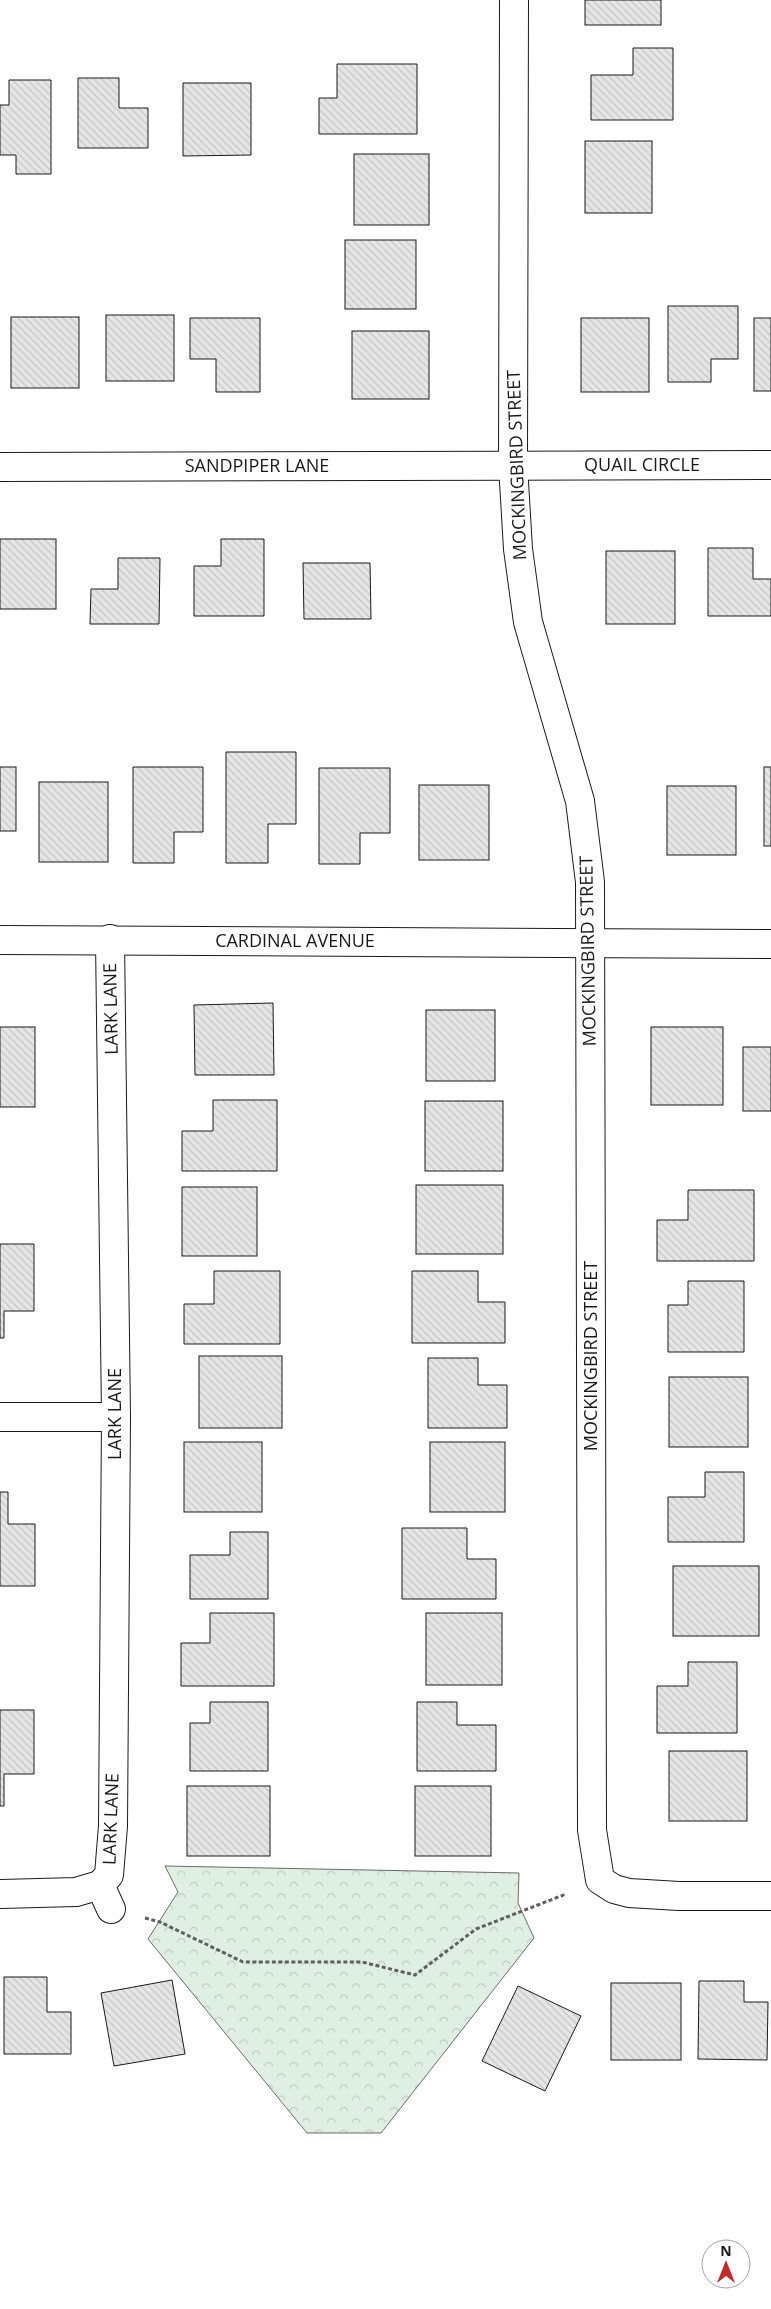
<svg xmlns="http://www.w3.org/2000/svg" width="771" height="2309" viewBox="0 0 771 2309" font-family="'Open Sans',sans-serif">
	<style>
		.park { fill: url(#park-crowns); stroke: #6a6a6a }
		.building { fill: url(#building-back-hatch); stroke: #1a1a1a }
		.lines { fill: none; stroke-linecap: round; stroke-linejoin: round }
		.street-casing { stroke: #1a1a1a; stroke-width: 30 }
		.path { stroke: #5f5f5f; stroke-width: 3; stroke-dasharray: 4 2.5; stroke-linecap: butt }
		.street { stroke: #fff; stroke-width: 28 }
		.labels { text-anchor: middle; stroke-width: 4; stroke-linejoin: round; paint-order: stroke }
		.street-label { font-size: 18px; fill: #1a1a1a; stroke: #fff }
	</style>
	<defs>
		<pattern id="park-crowns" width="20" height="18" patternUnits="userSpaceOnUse" patternTransform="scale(1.25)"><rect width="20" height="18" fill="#e0efe3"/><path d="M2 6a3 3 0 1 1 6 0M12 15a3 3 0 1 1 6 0" fill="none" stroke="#c0ccc2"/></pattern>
		<pattern id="building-back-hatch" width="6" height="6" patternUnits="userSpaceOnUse" patternTransform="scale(1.25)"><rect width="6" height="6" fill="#e6e6e6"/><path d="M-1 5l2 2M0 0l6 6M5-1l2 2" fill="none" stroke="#c5c5c5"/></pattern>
	</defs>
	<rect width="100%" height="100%" fill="#fff"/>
	<path class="park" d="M165,1866L519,1873L518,1903L534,1938L381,2133H307L148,1939L178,1892Z"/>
	<g class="building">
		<rect x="585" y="0" width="76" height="25"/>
		<path d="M633,48H673V120H591V75H633Z"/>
		<path d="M337,64H417V134H319V98H337Z"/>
		<path d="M78,78H119V108H148V148H78Z"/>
		<path d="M9,80H51V174H16V155H0V105H9Z"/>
		<path d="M183,83H251V155L183,156Z"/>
		<rect x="585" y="141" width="67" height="72"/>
		<rect x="354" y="154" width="75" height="71"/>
		<rect x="345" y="240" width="71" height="69"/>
		<path d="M668,306H738V359H711V382H668Z"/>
		<rect x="106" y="315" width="68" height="66"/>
		<rect x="11" y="317" width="68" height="71"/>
		<path d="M190,318H260V392H216V359H190Z"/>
		<rect x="581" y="318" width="68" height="74"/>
		<rect x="754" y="318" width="17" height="73"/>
		<rect x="352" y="331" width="77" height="68"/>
		<rect x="0" y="539" width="56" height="70"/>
		<path d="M221,539H264V616H194V566H221Z"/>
		<path d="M708,548H753V579H771V616H708Z"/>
		<rect x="606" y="551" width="69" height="73"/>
		<path d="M118,558H160L159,624H90L91,589H118Z"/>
		<path d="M303,563H370L371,619H304Z"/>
		<path d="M226,752H296V824H268V863H226Z"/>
		<rect x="0" y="767" width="16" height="64"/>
		<path d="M133,767H203V832H174V863H133Z"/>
		<rect x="764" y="767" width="7" height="79"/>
		<path d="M319,768H390V833H360V864H319Z"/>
		<rect x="39" y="782" width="69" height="80"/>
		<rect x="419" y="785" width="70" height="75"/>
		<rect x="667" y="786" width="69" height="69"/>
		<path d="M273,1003L274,1075H195L194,1005Z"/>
		<rect x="426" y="1010" width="69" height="71"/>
		<rect x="0" y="1027" width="35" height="80"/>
		<rect x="651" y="1027" width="72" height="78"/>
		<rect x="743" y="1047" width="28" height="64"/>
		<path d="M213,1100H277V1171H182V1131H213Z"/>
		<rect x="425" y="1101" width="78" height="70"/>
		<rect x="416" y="1185" width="87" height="69"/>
		<rect x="182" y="1187" width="75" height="69"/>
		<path d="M688,1190H754V1261H657V1220H688Z"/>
		<path d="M0,1244H34V1311H4V1338H0Z"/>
		<path d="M214,1271H280V1344H184V1304H214Z"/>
		<path d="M412,1271H478V1302H505V1343H412Z"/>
		<path d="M688,1281H744V1352H668V1305H688Z"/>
		<rect x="199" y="1356" width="83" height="72"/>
		<path d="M428,1358H478V1385H507V1428H428Z"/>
		<rect x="669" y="1377" width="79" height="70"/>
		<rect x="184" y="1442" width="78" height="70"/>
		<rect x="430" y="1442" width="75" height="70"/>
		<path d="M705,1472H744V1542H668V1497H705Z"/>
		<path d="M0,1492H8V1524H35V1586H0Z"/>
		<path d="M402,1528H467V1559H496V1599H402Z"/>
		<path d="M230,1532H268V1599H190V1555H230Z"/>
		<rect x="673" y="1566" width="86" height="70"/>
		<path d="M210,1613H274V1686H181V1643H210Z"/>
		<rect x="426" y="1613" width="76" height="72"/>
		<path d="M688,1662H737V1733H657V1686H688Z"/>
		<path d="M210,1702H268V1771H190V1723H210Z"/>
		<path d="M417,1702H457V1725H496V1771H417Z"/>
		<path d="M0,1710H34V1774H4V1806H0Z"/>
		<rect x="669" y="1751" width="78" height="70"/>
		<rect x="187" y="1786" width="83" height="70"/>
		<rect x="415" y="1786" width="76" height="70"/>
		<path d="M4,1977H47V2012H71V2054H4Z"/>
		<path d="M172,1980L185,2054L114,2066L101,1993Z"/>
		<path d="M699,1981H744V2002H768L767,2060L698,2059Z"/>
		<rect x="611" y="1983" width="70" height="77"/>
		<path d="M518,1986L581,2016L545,2091L482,2061Z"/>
	</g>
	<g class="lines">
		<g class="street-casing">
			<g id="street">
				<path d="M514,0L513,465L518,549L528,622L580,801L590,882L592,1830L600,1880L614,1889L629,1893L679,1896H771"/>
				<path d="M0,467L771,465"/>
				<path d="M0,940L771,944"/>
				<path d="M0,1417H116"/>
				<path d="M100,1885L109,1875L113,1826L116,1417L110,939"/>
				<path d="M100,1885L111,1909"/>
				<path d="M0,1894L76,1892L100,1885"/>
			</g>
		</g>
		<path class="path" d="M145,1918L160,1922L243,1962H362L415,1975L476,1929L566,1894"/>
		<use href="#street" class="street"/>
	</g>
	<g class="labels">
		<g class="street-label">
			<text transform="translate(517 465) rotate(-92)" y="6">MOCKINGBIRD STREET</text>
			<text x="642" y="471">QUAIL CIRCLE</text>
			<text x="257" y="472">SANDPIPER LANE</text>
			<text x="295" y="947">CARDINAL AVENUE</text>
			<text transform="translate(588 951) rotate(-91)" y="6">MOCKINGBIRD STREET</text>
			<text transform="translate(111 1009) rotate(-91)" y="6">LARK LANE</text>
			<text transform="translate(591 1356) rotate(-90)" y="6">MOCKINGBIRD STREET</text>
			<text transform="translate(115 1414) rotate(-90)" y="6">LARK LANE</text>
			<text transform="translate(111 1819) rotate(-88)" y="6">LARK LANE</text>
		</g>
	</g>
	<g transform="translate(726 2264)"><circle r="24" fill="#ffffff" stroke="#a3a3a3"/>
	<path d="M0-4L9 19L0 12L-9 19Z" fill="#c62828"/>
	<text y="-8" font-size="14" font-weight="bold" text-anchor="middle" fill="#1a1a1a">N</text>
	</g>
</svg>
